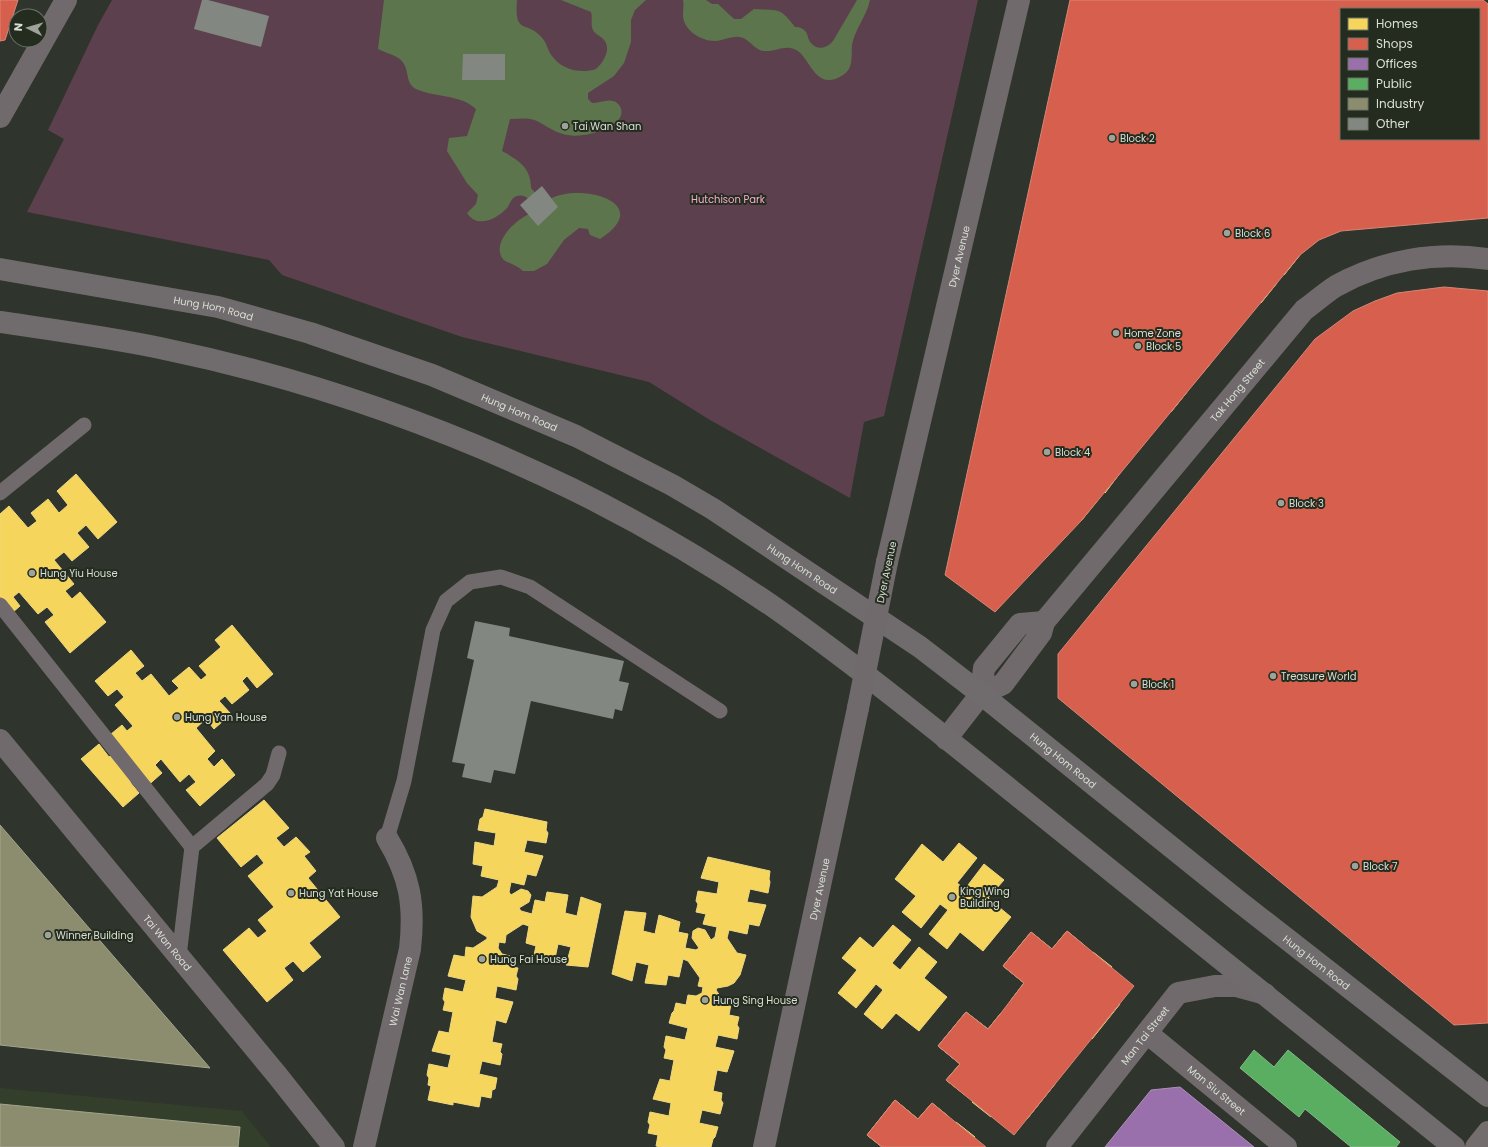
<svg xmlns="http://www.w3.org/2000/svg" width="1488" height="1147" viewBox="0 0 1488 1147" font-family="Poppins,sans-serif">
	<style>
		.built { fill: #333e2b }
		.green { fill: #5d404d }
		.water { fill: #5d754d; fill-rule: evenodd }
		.homes { fill: #f6d55c; stroke: #eed881 }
		.shops { fill: #d6604d; stroke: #d78676; fill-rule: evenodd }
		.offices { fill: #9970ab; stroke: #ac91b8 }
		.public { fill: #5aae61; stroke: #80bd84 }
		.industry { fill: #8c8c6e; stroke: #a3a58d }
		.building { fill: #838781 }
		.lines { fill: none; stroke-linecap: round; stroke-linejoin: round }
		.service { stroke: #716a6d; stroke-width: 15 }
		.pedestrian { stroke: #716a6d; stroke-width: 22 }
		.minor { stroke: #716a6d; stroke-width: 22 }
		.secondary { stroke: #736d6d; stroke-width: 22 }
		.primary { stroke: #706b6c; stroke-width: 22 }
		.minor-bridge { stroke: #716a6d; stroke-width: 22 }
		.poi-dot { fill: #9ea39a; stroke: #242c1f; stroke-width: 1.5 }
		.labels { text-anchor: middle; stroke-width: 4; stroke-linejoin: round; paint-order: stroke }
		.poi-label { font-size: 10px; fill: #dadfd6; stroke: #242c1f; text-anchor: start }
		.park-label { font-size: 10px; fill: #faadd1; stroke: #242c1f }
		.street-label { font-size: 10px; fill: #dadfd6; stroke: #242c1f }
	</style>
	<rect width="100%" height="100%" fill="#2f342c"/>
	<path class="built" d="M0,1088L242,1111L271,1147H0Z"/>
	<path class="green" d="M112,0H978L884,416L864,422L850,498L710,420L649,382L462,337L282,275L269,260L27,212L64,139L48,130L98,25Z"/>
	<g class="water">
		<path d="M384,0H517C514,37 527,19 543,39C547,44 548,51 552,56C562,70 581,74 596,69C604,62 613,47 602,38C599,35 595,34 593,30C590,24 593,18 591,12L561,0H646L635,10L631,20V42L624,63L614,76L588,93V99L592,103C599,103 607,99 613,101C617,102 620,105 621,109C626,124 594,134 583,135C563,138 553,130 537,121C528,117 519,119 510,119L502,151C518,160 531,167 531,188L537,195L550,199C581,182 656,203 600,239L590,235L588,229L579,228L564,240L547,264L534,271H523C517,265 504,262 502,258C492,241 517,218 532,213L533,203C528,198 524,194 517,196C511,198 510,204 507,208C497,219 477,229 467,213L476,204L478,195L467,183L447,151L449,138L467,136L476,109C460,94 436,98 416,89C406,84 409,73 404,64C400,56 386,53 378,49ZM463,54H505V80H463Z"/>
		<path d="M683,0H706L712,4H718L734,19H741L754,9C778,11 779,6 795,27C799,27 803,28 806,32C808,35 808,40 811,43C818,51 827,48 833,41L857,0H870C867,15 854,31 852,45C851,56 854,68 843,75C814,94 810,54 794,49C783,45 775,52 765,51C754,51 750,38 739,37C731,36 723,41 715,41C701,41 683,30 683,15C683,10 684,5 683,0Z"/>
	</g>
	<g class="homes">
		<path d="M1232,0H1259L1248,13Z"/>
		<path d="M1273,0H1335L1346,9H1341V19L1332,30L1310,12V7L1293,8L1294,14L1276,36L1257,20Z"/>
		<path d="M1357,0H1392L1393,7L1409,5V0H1440L1432,9H1363L1355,2Z"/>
		<path d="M1455,0L1465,9H1447Z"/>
		<path d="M1341,19V38L1332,30Z"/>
		<path d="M1139,71L1158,87L1135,116L1143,123L1167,94L1186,109L1168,131L1162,132L1164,148H1170L1192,166L1176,185L1142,158L1136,166L1164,188L1148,208L1130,194L1129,188L1113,189L1114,195L1099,214L1082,199L1106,168L1097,162L1073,192L1055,178L1070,160L1076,159L1074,143H1068L1050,129L1066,109L1094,132L1101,124L1067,97L1083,77L1104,94L1105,100L1121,99V93Z"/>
		<path d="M1483,74L1488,78V111L1479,104V79Z"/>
		<path d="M1479,117L1488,124V172L1471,194L1451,178L1469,156L1475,155L1473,139H1479Z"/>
		<path d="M1248,160L1267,176L1239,210L1247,217L1275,183L1295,199L1277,220L1271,221L1272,238L1278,237L1300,255L1284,275L1255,251L1248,259L1277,283L1261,303L1239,285V279L1222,280L1223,286L1205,308L1185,292L1214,258L1205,251L1183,280L1163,263L1178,245L1184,244L1182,228L1176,229L1158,214L1173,196L1198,217L1205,209L1176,185L1192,166L1214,183V189L1230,188V182Z"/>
		<path d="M1488,190V208L1479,201Z"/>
		<path d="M1154,275L1173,291L1150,319L1158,326L1185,292L1205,308L1187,330H1181L1182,347L1189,346L1210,364L1194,383L1165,360L1158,368L1187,392L1171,412L1149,394V388L1133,389V395L1116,417L1096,401L1124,367L1116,360L1093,389L1073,372L1088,354H1094L1093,337L1086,338L1069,323L1083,305L1113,331L1120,322L1090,297L1105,280L1122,294L1123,301L1139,299V293Z"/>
		<path d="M1381,346L1393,356L1367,388L1377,396L1403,363L1415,372L1411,378L1418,384L1408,397L1403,398L1405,419H1410L1422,429L1416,436L1422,441L1412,453L1383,429L1376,438L1405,462L1395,474L1389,470L1383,477L1371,467L1370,462L1349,464V469L1346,473L1339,467L1335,472L1322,462L1342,438L1332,430L1315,451L1303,441L1306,437L1299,431L1306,428L1304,407L1299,408L1286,397L1292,390L1287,386L1297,373L1326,396L1333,388L1304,365L1314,352L1319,356L1325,349L1338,359V364L1360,362L1359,358L1373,348L1377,352Z"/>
		<path d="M1483,371L1488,374V404L1485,405L1473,395L1479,388L1473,383Z"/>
		<path d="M1064,384L1083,400L1060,428L1068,435L1096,401L1116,417L1098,439H1091L1093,456L1099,455L1120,473L1105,493L1075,469L1068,477L1097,501L1081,521L1060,503L1059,497L1043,498V504L1026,526L1006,510L1034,476L1026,469L998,503L979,487L997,465H1003L1001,449H995L981,437L997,418L1019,436L1026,427L1000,406L1015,389L1033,403V410L1050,408L1049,402Z"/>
		<path d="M1487,426H1488V456L1480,450L1485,445L1478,439Z"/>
		<path d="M1252,439L1264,450L1265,454L1286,453L1288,445L1295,451L1299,447L1311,457L1294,478L1303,486L1322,462L1335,472L1330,477L1337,483L1334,488H1329L1332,510L1337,509L1349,519L1343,526L1348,531L1338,543L1309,520L1303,528L1331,552L1321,564L1316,560L1310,567L1297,557V552L1276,554V559L1273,563L1265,557L1261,562L1249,553L1268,528L1259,521L1242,541L1230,531L1233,527L1226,522L1230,517L1233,519L1230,497L1225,498L1213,487L1218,480L1214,476L1224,463L1252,487L1260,478L1230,455L1241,442L1246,446Z"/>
		<path d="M76,474L117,522L98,539L86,525L77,533L89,547L72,561L64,552L54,560L74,584L65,591L72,599L80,592L106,622L70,653L45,622L54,615L47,607L38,614L19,592L13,597L20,606L4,620L0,616V514L9,506L28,528L37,521L31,513L48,499L59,513L68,505L57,491Z"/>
		<path d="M1179,530L1191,540V545L1213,543L1212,538L1215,535L1222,541L1226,537L1237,547L1220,568L1230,576L1249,553L1261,562L1257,568L1264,573L1261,578L1256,579L1259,600L1263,599L1276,610L1270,617L1275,621L1265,634L1236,610L1229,618L1258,642L1247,655L1243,650L1237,657L1224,647V643L1202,644L1203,649L1199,653L1192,647L1188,652L1176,643L1195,619L1185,611L1168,632L1156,622L1160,618L1153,612L1159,609L1157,587L1152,588L1139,577L1145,570L1140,566L1150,553L1179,577L1186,569L1157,545L1167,532L1173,537Z"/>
		<path d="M1105,620L1118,630V635L1139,634V629L1142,626L1148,632L1152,627L1164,637L1146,659L1156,667L1176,643L1188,652L1183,658L1191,664L1187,669H1183L1185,690H1189L1202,700L1196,707L1202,711L1191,724L1163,701L1156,709L1178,727L1168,740L1161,735L1155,742L1151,738L1150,733L1129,735V739L1126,744L1119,738L1114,743L1103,733L1122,709L1112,701L1093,725L1081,715L1087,708L1079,702L1085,699L1083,678L1078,679L1075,676L1081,668L1076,664L1086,652L1106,668L1112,659L1084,635L1094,623L1099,627Z"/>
		<path d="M232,625L273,674L257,688L247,676L242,681L249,690L232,704L225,696L219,701L231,714L214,729L206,719L196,728L215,751L207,759L214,767L222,759L235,775L200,806L186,790L196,782L189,774L180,782L161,759L155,765L162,773L145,788L136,777L130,782L139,793L123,807L81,759L99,744L109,757L116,752L105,739L122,725L127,731L133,726L115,705L124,697L117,689L108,696L95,681L131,650L144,666L135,673L142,681L151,674L169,696L179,688L172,681L189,667L201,680L207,675L199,666L221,647L215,640Z"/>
		<path d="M1261,709L1268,715L1272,709L1285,721L1259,752L1268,759L1293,727L1307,738L1302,743L1310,749L1300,762H1295L1298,784L1302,783L1314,792L1308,800L1312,803L1302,815L1275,794L1268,802L1288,818L1277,831L1273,827L1267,834L1263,831V826L1242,828V833L1238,837L1231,831L1227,836L1214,825L1233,801L1225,795L1205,818L1192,807L1196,802L1189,796L1192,792H1197L1195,770L1190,771L1186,768L1192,760L1188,756L1198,744L1217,760L1224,751L1198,730L1207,717L1212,720L1218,713L1229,723V727L1251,726L1250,721Z"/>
		<path d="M1370,798L1377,804L1381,799L1394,810L1368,841L1377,848L1403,817L1416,827L1411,833L1419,839L1409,851H1404L1407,873L1411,872L1423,882L1417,889L1421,892L1411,905L1384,883L1378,892L1397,907L1387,920L1382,916L1376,923L1373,920L1372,916L1351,917V922L1348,927L1340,920L1336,926L1323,915L1342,891L1334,884L1314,908L1301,897L1306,892L1298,886L1302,881H1306L1304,859L1299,860L1295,857L1301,850L1296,846L1307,833L1326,849L1333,841L1307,819L1317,807L1321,810L1327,802L1338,812V817L1360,815L1359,810Z"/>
		<path d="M264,800L289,828L276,838L284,847L296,837L310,852L304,856L316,871L308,878L340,917L309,943L321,957L303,972L293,961L284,968L293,980L267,1002L223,950L249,928L258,938L267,931L258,920L274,907L248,876L264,863L257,854L241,867L217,838Z"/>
		<path d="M485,809L547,822L546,830L548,833L546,843L527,840L524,852L543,856L536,876L527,874L524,885L511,882L509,892L511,895L521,889L528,891L531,895L529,902L519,908L521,911L532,914L535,900L545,902L547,892L568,895L565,913L577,916L581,897L601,904L588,967L566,965L571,947L558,944L554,963L534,955L536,946L526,943L529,926L523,924L506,935L505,943L499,942L498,948L502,954L510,956L508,966L518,968L516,976L518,979L516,990L497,986L495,998L513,1002L506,1023L496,1020L492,1042L502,1044L500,1052L502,1054L500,1065L482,1061L479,1074L497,1078L495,1089L492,1090L491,1098L481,1096L479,1107L453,1102V1105L428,1100L431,1086L428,1085L429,1078L427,1075L429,1064L448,1068L451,1055L432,1051L439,1031L449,1033L453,1012L443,1010L445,1002L443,999L445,988L463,992L466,980L448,976L454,955L465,957L466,947L473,948L487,939V937L477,931L471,917L473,896L482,897L497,887L499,880L481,876L483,866L473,864L475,842L494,846L496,833L478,830L480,819L483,817Z"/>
		<path d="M1484,823L1488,827V858H1486L1473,848L1479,841L1474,836Z"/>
		<path d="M959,843L977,858L957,883L965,889L984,864L1004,880L988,898L1011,917L983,951L960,932L947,949L929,934L948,910L940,904L921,928L902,912L916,896L895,879L922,844L943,862Z"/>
		<path d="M708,857L770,871L769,879L770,882L768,893L750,889L747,902L766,905L759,926L749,924L747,934L729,930L727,938L737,953L746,955L740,975L734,983L728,986L717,988L716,990L725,1003L731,1004L729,1015L739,1017L737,1025L739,1028L737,1039L718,1035L715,1047L734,1051L727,1072L717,1070L713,1091L722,1093L721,1100L723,1103L720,1114L702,1110L699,1123L718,1127L715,1137L713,1139L711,1147H661L656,1146L658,1135L648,1133L650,1125L648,1122L650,1112L669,1116L671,1103L653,1099L660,1079L670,1081L674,1060L664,1058L666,1050L664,1047L666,1036L685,1040L688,1028L669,1023L672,1013L674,1011L676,1003L686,1005L688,995L696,996L702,993L703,987L698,986L700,978L688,961L683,959L679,977L668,975L666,985L645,983L649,965L636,962L632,981L612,974L625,911L646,913L643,931L655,934L659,915L680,922L678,932L688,934L685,948L696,950L699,948L692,938L693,931L698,928L705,930L711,940L715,937L717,927L703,924L706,914L696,912L698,904L696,901L698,891L717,894L719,882L701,878Z"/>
		<path d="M1439,890L1451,900V905L1473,904L1472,899L1476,894L1483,900L1488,895V919L1480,929L1488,935V1011L1484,1008V1003L1462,1005L1463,1009L1458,1015L1450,1009L1445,1016L1433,1006L1455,979L1445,971L1423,998L1411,989L1417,982L1410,976L1414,970L1419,969L1416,948H1412L1408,945L1414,938L1408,933L1418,920L1439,938L1446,929L1417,905L1428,893L1433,897Z"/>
		<path d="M893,925L911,940L892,963L900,970L919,947L937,962L924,978L947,997L919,1031L896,1013L882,1029L864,1014L883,990L876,984L856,1008L838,993L857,970L842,958L860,937L873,948Z"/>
		<path d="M1067,931L1085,946L1066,971L1073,977L1093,952L1112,967L1097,986L1120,1004L1092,1039L1069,1020L1056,1037L1037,1022L1056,997L1049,991L1030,1015L1011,1000L1024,983L1003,966L1031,932L1052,949Z"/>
		<path d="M966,1012L988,1029L1001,1013L1020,1028L1001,1051L1008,1057L1027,1034L1046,1049L1032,1066L1055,1084L1027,1119L1005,1100L991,1117L972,1102L992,1078L984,1071L965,1095L946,1080L960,1064L938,1046Z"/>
		<path d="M895,1100L918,1119L932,1103L948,1116L935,1133L942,1139L956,1122L975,1137L967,1147H882L867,1135Z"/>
		<path d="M1180,1103L1219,1135L1209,1147H1200L1195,1144L1193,1147H1125L1130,1141L1136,1147L1142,1140L1135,1134L1149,1117L1171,1136L1177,1128L1166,1119Z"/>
	</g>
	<g class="shops">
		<path d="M0,0H18L5,40L0,41Z"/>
		<path d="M1070,0H1483L1488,4V218L1341,231L1319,240L1300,255L1081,521L995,612L945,575ZM1341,9H1479V139H1341Z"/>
		<path d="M1444,287L1488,291V1023L1454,1025L1058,698V654L1315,339L1353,311L1375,301L1397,293Z"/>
		<path d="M1067,931L1134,986L1014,1135L946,1080L960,1064L938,1046L966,1012L988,1029L1001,1013L1024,983L1003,966L1031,932L1052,949Z"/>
		<path d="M895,1100L918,1119L932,1103L986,1147H882L867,1135Z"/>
	</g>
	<path class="offices" d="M1180,1087L1254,1147H1105L1151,1090Z"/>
	<path class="public" d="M1254,1050L1274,1067L1288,1050L1400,1142L1396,1147H1351L1305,1109L1299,1117L1240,1068Z"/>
	<g class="industry">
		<path d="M0,825L210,1068L0,1045Z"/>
		<path d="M0,1104L240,1127L238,1147H0Z"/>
	</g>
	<g class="building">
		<path d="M202,0H208L269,16L261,47L194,29Z"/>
		<path d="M463,54H505V80H462Z"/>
		<path d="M542,186L558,207L538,226L520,205Z"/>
		<path d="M475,621L510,628L509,636L624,661L619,681L629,683L622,711L615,709L613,719L531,701L515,774L494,770L491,783L462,777L465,764L452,762L474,660L467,658Z"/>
	</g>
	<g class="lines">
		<g class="service">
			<path d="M0,493L84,425"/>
			<path d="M0,605L192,847"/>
			<path d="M387,838L404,781L433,630L446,601L470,582L501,577L530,587L720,711"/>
			<path d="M179,956L192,847L267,784L273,775L279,753"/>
		</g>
		<path class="pedestrian" id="s1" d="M1147,1033L1286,1147"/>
		<g class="minor">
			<path d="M0,117L66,0"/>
			<path id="s2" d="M887,562L1019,0"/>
			<path d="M981,694L984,668L1020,624L1044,622"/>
			<path id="s3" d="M946,739L981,694L1003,684L1041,633L1044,622L1304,310C1315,302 1325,293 1336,286C1383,260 1436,251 1488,259"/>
			<path id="s4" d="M0,740L277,1075L334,1147"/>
			<path id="s5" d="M364,1147L410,949C415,905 410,876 387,838"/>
			<path id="s6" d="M764,1147L858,708"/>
			<path id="s7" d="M1057,1147L1178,993L1215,986H1236L1265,994"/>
		</g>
		<path class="secondary" d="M1476,1147L1488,1132"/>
		<g class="primary">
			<path id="s8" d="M0,269L218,307L310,333L432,375L576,436L672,485L713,509L920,647L981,694L1237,900L1488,1096"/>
			<path d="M0,322C54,330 107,337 160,348C301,377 442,426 572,489C643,524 713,565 778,610C864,671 946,738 1028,804C1170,918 1312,1033 1454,1147"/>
		</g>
		<path class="minor-bridge" d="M858,708L887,562"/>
	</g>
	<g class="poi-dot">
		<circle cx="565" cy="126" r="4"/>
		<circle cx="1112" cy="138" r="4"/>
		<circle cx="1227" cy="233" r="4"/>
		<circle cx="1116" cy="333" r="4"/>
		<circle cx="1138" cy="346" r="4"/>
		<circle cx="1047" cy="452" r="4"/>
		<circle cx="1281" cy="503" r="4"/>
		<circle cx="32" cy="573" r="4"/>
		<circle cx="1273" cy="676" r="4"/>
		<circle cx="1134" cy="684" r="4"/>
		<circle cx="177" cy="717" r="4"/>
		<circle cx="1355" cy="866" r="4"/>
		<circle cx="291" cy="893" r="4"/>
		<circle cx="952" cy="897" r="4"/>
		<circle cx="48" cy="935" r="4"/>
		<circle cx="482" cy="959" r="4"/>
		<circle cx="705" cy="1000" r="4"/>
	</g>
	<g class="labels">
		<g class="poi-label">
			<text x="573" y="130">Tai Wan Shan</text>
			<text x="1120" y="142">Block 2</text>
			<text x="1235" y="237">Block 6</text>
			<text x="1124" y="337">Home Zone</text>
			<text x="1146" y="350">Block 5</text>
			<text x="1055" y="456">Block 4</text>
			<text x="1289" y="507">Block 3</text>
			<text x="40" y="577">Hung Yiu House</text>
			<text x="1281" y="680">Treasure World</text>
			<text x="1142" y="688">Block 1</text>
			<text x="185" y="721">Hung Yan House</text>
			<text x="1363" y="870">Block 7</text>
			<text x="960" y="895">King Wing<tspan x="960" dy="12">Building</tspan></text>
			<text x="299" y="897">Hung Yat House</text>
			<text x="56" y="939">Winner Building</text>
			<text x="490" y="963">Hung Fai House</text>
			<text x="713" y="1004">Hung Sing House</text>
		</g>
		<g class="park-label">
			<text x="728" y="203">Hutchison Park</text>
		</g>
		<g class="street-label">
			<text dy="4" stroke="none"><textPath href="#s2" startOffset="314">Dyer Avenue</textPath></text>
			<text dy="4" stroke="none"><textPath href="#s8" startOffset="217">Hung Hom Road</textPath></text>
			<text dy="4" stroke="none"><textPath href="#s3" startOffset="458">Tak Hong Street</textPath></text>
			<text dy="4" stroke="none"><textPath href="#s8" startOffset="541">Hung Hom Road</textPath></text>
			<text dy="4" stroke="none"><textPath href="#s8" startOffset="865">Hung Hom Road</textPath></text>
			<text transform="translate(886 572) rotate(-78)" y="4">Dyer Avenue</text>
			<text dy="4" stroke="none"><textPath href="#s8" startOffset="1189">Hung Hom Road</textPath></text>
			<text dy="4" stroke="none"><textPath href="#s6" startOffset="264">Dyer Avenue</textPath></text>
			<text dy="4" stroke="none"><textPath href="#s4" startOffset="263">Tai Wan Road</textPath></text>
			<text dy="4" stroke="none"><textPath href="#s8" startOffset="1513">Hung Hom Road</textPath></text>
			<text dy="4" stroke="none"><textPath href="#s5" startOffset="160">Wai Wan Lane</textPath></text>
			<text dy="4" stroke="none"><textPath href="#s7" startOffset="142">Man Tai Street</textPath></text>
			<text dy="4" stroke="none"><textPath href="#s1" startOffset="90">Man Siu Street</textPath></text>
		</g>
	</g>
	<rect x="1340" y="8" width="140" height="132" fill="#242c1f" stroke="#6d7468"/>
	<rect x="1348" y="18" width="20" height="12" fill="#f6d55c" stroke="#6d7468"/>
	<text x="1376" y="28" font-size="12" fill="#dadfd6">Homes</text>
	<rect x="1348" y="38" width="20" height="12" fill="#d6604d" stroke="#6d7468"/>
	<text x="1376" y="48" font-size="12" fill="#dadfd6">Shops</text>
	<rect x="1348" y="58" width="20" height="12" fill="#9970ab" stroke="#6d7468"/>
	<text x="1376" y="68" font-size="12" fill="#dadfd6">Offices</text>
	<rect x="1348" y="78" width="20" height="12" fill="#5aae61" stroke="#6d7468"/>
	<text x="1376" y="88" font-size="12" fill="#dadfd6">Public</text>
	<rect x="1348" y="98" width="20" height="12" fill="#8c8c6e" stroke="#6d7468"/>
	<text x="1376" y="108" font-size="12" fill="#dadfd6">Industry</text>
	<rect x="1348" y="118" width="20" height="12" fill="#838781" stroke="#6d7468"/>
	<text x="1376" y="128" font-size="12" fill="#dadfd6">Other</text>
	<g transform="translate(28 28) rotate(275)"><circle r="19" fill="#242c1f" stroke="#6d7468"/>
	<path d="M0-3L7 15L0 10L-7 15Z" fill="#9ea39a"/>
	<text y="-6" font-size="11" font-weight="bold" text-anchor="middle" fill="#dadfd6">N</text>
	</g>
</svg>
